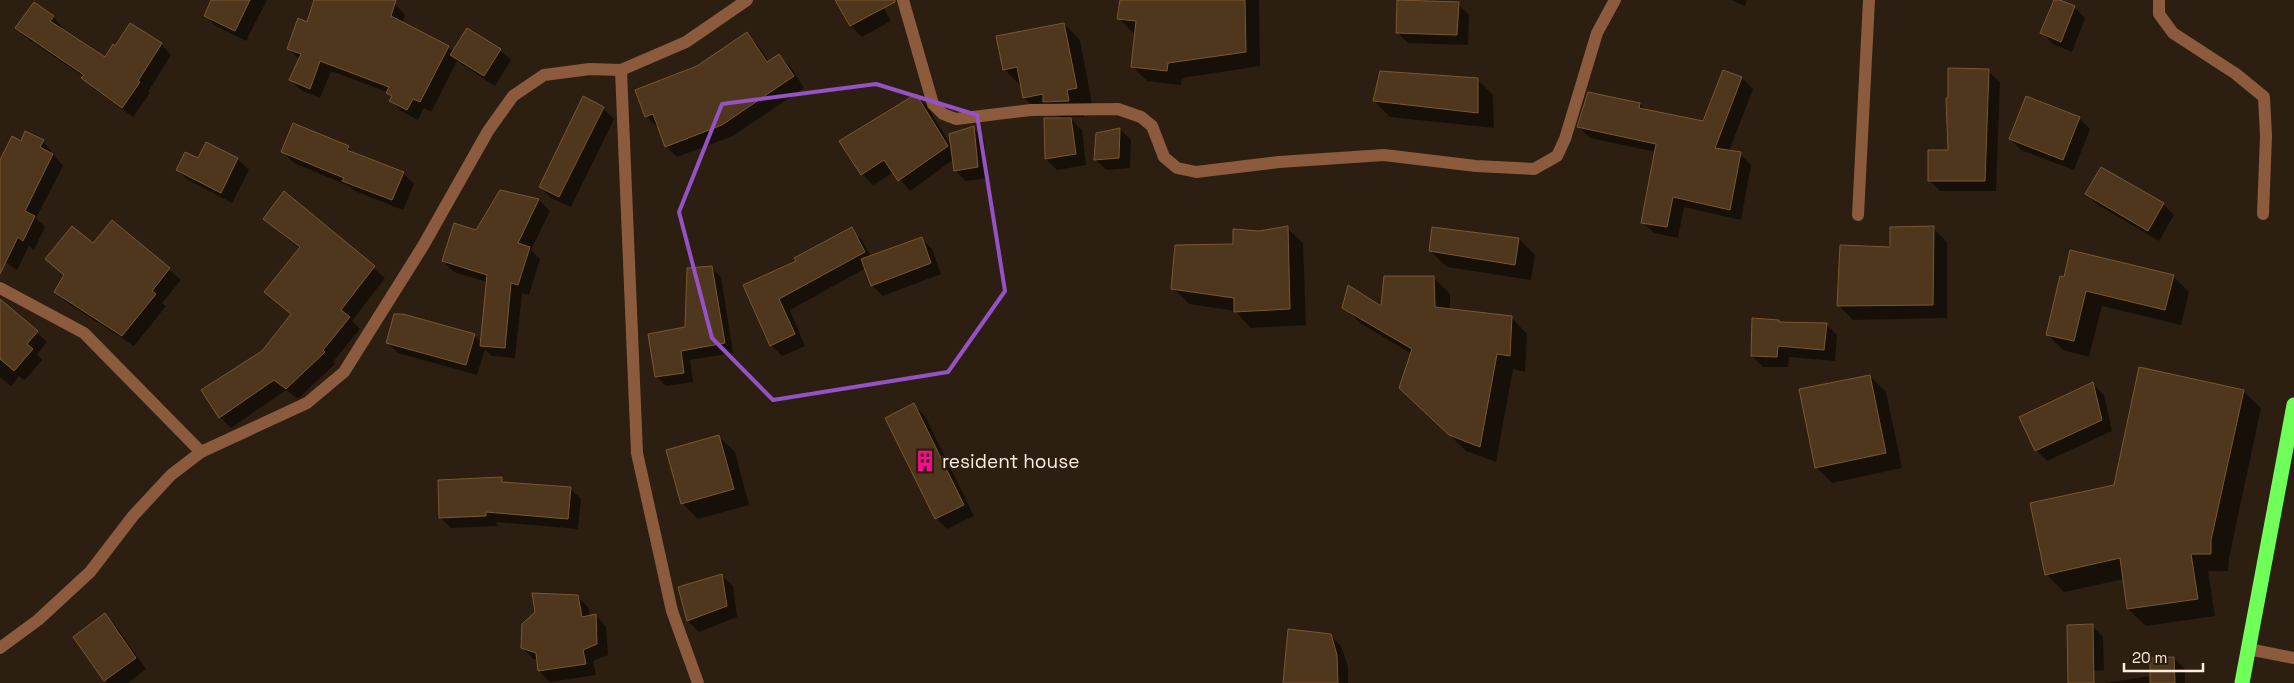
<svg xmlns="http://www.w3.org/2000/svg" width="2294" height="683" viewBox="0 0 2294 683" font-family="'Space Grotesk',sans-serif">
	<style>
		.shadow { fill: #0007 }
		.building { fill: #4e371d; stroke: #7a572f }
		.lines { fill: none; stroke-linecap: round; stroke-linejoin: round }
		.minor { stroke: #8c5a3c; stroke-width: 12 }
		.highway { stroke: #6fff58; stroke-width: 15 }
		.marked { fill: none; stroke: #9552c5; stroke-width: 4; stroke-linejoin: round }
		.labels { text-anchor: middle; stroke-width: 5; stroke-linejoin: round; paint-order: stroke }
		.poi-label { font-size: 19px; fill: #ffecdd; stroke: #2c1f11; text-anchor: start }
	</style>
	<rect width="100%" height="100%" fill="#2c1f11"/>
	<g class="shadow">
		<path d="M213,0H267L246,41L216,26L205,15Z"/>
		<path d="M316,0H382L395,4L405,15L402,24L448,47L453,52L500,50L511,60L495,86L457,61L431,112L424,108L418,120L401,111L391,101L392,97L387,92L331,71L320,98L301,90L290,80L300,60L288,48L308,23Z"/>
		<path d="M836,0H879L891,21L862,37L851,26Z"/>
		<path d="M1121,0H1259L1260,66L1182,78L1181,85L1147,81L1132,66L1136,33H1133L1119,18Z"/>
		<path d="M1731,0H1747L1745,6Z"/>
		<path d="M2055,0L2074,7L2085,18L2072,52L2053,44L2042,33Z"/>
		<path d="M1458,4L1469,15L1468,45L1408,43L1397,32Z"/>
		<path d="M53,17L63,28L61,30L105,58L161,44L171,55L148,92L150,93L133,117L93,88L84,77L27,38L16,28Z"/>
		<path d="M1064,24L1080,40L1092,104L1083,106L1084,117H1069L1082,130L1086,165L1057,170L1046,159L1062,119L1054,111L1040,114L1024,98L1022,85H1020L1004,69Z"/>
		<path d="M747,34L758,45L769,62L779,55L790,66L804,88L733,136L677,157L666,146L659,126L657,127L646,116L698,67Z"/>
		<path d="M1724,71L1742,78L1753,89L1729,151L1740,154L1751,165L1741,220L1684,207L1678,238L1654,233L1643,222L1656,152L1590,138L1579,127L1589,93L1640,104L1647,111L1704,122Z"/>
		<path d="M1988,71L2000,82L1996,191H1940L1929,180L1950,151Z"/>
		<path d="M1477,79L1493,95L1494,128L1390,117L1374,101Z"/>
		<path d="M916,95L927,106L952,147L973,128L984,139L988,178L966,181L955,170L953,160L910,191L894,172L873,185L862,174L841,141Z"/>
		<path d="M603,108L614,119L571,207L551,198L540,187Z"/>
		<path d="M2079,118L2090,129L2074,170L2021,150L2010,139Z"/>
		<path d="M1120,129L1131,140L1130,168L1106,170L1095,159L1097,134Z"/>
		<path d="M43,141L63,166L36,218L45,227L34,250L29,246L17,270L0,259V162L21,142Z"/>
		<path d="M207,143L238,159L249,170L232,203L188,180L177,170L198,160Z"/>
		<path d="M348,147L354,154L403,173L414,184L403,210L355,191L349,186L294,163L283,152Z"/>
		<path d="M500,191L539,200L550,211L531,250L540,259L529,295L522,293L515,358L492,356L485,349L477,375L398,353L387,342L474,335L481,342L487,282L454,272L443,261L477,231Z"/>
		<path d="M284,193L385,278L352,321L360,329L333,362L335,364L298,399L286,390L231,428L220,417L203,390L263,352L292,315L265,292L300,249L264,219Z"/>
		<path d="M2087,194L2163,204L2174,215L2159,241L2098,205Z"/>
		<path d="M112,222L181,280L162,303L166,306L134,346L66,302L55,291L65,276L47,259L93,245Z"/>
		<path d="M1287,228L1303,243L1306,325L1251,328L1235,311L1189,304L1173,288L1235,245L1259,232Z"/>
		<path d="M1933,228L1947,242V318L1853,320L1839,306L1891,248Z"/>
		<path d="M851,229L862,240L871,257L921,238L932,249L941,274L883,296L872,285L866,268L790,310L805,346L782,356L771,345L744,286L798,262Z"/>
		<path d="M1519,239L1535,255L1531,280L1447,267L1430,251Z"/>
		<path d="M711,267L721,277L733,353L690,360L693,382L666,386L656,376L687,328Z"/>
		<path d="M2173,276L2189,292L2181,325L2102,306L2089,357L2063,350L2047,334L2061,278Z"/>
		<path d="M1434,278L1450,294V310L1511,317L1527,334L1525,372L1513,369L1496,462L1466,451L1417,403L1412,354L1360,323L1344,307L1382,308Z"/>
		<path d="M8,307L47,342L37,354L42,360L25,380L19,376L11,386L0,377V317Z"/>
		<path d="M1779,321L1781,323L1826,324L1837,335L1835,361L1789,357L1788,367H1763L1752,356Z"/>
		<path d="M1870,376L1886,392L1902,468L1832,483L1816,467Z"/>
		<path d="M2093,384L2104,395L2112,431L2047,461L2036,450Z"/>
		<path d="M2243,391L2261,408L2229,558L2228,571H2208L2215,616L2146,626L2128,609L2124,579L2064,592L2046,574L2115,486Z"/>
		<path d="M914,405L925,416L974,516L947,529L936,518Z"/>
		<path d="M718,436L735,452L749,505L698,519L682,503Z"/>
		<path d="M501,479L506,483L570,488L581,499L578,529L496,522L497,526L451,528L440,517Z"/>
		<path d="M722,576L733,586L737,617L699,632L688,621L679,587Z"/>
		<path d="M578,597L589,608L590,616L595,615L606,626L608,655L593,661L596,675L550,682L539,671L538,660L533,659L522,647Z"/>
		<path d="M105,615L116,626L146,669L128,683H108L74,637Z"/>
		<path d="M2092,626L2103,637L2104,670L2080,672Z"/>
		<path d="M1330,635L1341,646L1348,667V683H1284Z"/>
		<path d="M2174,658L2185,669V683H2105L2151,676Z"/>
	</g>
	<g class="building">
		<path d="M211,0H250L235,31L204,16Z"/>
		<path d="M314,0H396L391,16L449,46L420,102L413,99L407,110L389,101L392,96L386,93L389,87L320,61L310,89L289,80L301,54L287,49L298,18L307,22Z"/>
		<path d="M835,0H895V2L850,26Z"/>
		<path d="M1120,0H1245L1246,52L1168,63L1167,71L1131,67L1136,21L1117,19Z"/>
		<path d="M1397,0L1459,2L1457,35L1396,33Z"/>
		<path d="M2054,0H2060L2075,6L2061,42L2040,33Z"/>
		<path d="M34,2L54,16L50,21L105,57L113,44L115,46L130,23L162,43L138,81L140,82L122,108L81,78L84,75L15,28Z"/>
		<path d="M1064,23L1077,88L1067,90L1069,101L1043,102V94L1023,98L1017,67L1003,70L996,36Z"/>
		<path d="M467,28L501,49L484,76L450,55Z"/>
		<path d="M747,32L767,62L779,54L794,76L722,125L665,147L653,114L645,117L635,90L697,66Z"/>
		<path d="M1948,68L1989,69L1985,181H1928V150H1948L1946,98H1948Z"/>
		<path d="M1723,70L1742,77L1715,148L1741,152L1730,210L1673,197L1667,227L1641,223L1656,144L1577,127L1588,92L1640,103L1639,108L1703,121Z"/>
		<path d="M1380,71L1478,78V113L1373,101Z"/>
		<path d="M916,94L948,146L898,181L884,160L861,175L839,141Z"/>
		<path d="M583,96L604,107L559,197L539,187Z"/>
		<path d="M2026,96L2080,117L2063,160L2009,139Z"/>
		<path d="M1044,118H1071L1076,154L1045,159Z"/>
		<path d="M293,123L349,146L347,150L404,172L392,200L342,181L344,178L281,152Z"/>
		<path d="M974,126L978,167L954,171L949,134Z"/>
		<path d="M1120,128L1119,158L1094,160L1096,133Z"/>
		<path d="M25,131L44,140L40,147L53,154L25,211L35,216L23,241L18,237L0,274V160L12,136L21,141Z"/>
		<path d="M206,142L238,158L221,193L176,170L185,152L198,158Z"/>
		<path d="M2101,167L2164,203L2148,231L2085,194Z"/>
		<path d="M500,190L539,199L518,243L530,247L518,285L511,283L505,348L480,346L487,275L442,261L454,223L476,230Z"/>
		<path d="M284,191L375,266L341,310L350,317L323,350L325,352L286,389L274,380L219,418L201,390L262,351L291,314L264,292L300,247L263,219Z"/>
		<path d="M112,220L170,268L152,291L156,294L122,336L54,292L64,275L45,259L72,226L93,243Z"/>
		<path d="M1288,226L1290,309L1234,312V298L1171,289L1175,245L1233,244V229L1259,231Z"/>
		<path d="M1934,226L1933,305L1837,306L1840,245L1890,247V227Z"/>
		<path d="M852,227L865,252L779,299L795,334L770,346L743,285L796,261L794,258Z"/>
		<path d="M1432,227L1519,238L1515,265L1429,251Z"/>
		<path d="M922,237L931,263L871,286L861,259Z"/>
		<path d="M2070,250L2174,275L2165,310L2086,291L2074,341L2046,335L2060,276L2064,277Z"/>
		<path d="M712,266L725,343L681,351L684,373L655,377L648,334L685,327L687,268Z"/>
		<path d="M1384,276H1434L1435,307L1512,316L1510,356L1497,354L1480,447L1449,435L1399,388L1412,349L1342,308L1348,285L1381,306Z"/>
		<path d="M0,299L38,331L27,344L33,349L14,371L0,359Z"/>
		<path d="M394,314H403L475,334L466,365L386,343Z"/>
		<path d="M1752,318L1779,320V322L1827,323L1824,350L1778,346L1777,357L1751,356Z"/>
		<path d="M2139,367L2244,390L2211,540V554H2191L2198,599L2127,609L2120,558L2045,575L2030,503L2114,485Z"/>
		<path d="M1870,375L1886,453L1815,468L1799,389Z"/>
		<path d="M2093,382L2102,420L2035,451L2019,417Z"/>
		<path d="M914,403L964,505L935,519L885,418Z"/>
		<path d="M719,435L734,489L681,504L666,450Z"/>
		<path d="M502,477V482L571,487L568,519L486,512V516L439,518L438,480Z"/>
		<path d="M722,574L727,606L687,621L678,587Z"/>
		<path d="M532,593L578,595L582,617L596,614L597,644L583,650L586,664L538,671L536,653L521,648L522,624L535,612Z"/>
		<path d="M105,613L136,658L104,681L73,637Z"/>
		<path d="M2093,624L2094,683H2068L2067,625Z"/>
		<path d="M1288,629L1331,634L1337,655L1338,683H1283Z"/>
		<path d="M2174,657L2175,683H2150V658Z"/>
	</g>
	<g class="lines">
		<g class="minor">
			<path d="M903,0L933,104L943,114L956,119L1031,110L1118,109L1141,117L1152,126L1164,157L1177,168L1196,172L1279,162L1384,155L1476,166L1534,169L1557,156L1565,139L1597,33L1615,0"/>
			<path d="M2159,0V14L2173,33L2236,74L2264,97L2266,136L2263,214"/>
			<path d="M621,70L637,453L672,611L698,683"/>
			<path d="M1858,215L1869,0"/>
			<path d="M0,288L84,333L201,452"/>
			<path d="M0,648L38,620L90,572L133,516L171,475L201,452L307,403L344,372L423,246L488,131L513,96L544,75L590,69L621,70L686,42L747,0"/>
			<path d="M2248,649L2294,658"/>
		</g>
		<path class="highway" d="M2242,683L2294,405"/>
	</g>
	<path class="marked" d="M876,84L977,115L1005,291L948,372L773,400L712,338L679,212L722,104Z"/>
	<defs>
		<g id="building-bare" transform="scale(1.725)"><path d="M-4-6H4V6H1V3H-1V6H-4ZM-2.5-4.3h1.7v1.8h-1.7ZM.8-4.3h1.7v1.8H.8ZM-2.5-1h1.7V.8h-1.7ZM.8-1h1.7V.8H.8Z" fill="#ff0992" stroke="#2c1f11" stroke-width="2.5" paint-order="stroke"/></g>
	</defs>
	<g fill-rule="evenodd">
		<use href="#building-bare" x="925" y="461"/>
	</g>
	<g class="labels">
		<g class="poi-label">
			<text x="942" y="468">resident house</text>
		</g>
	</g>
	<path d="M2124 663v8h79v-8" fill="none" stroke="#ffecdd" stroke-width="2.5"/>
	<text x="2132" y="663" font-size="15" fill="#ffecdd" stroke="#2c1f11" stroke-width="4" paint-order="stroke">20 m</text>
</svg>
